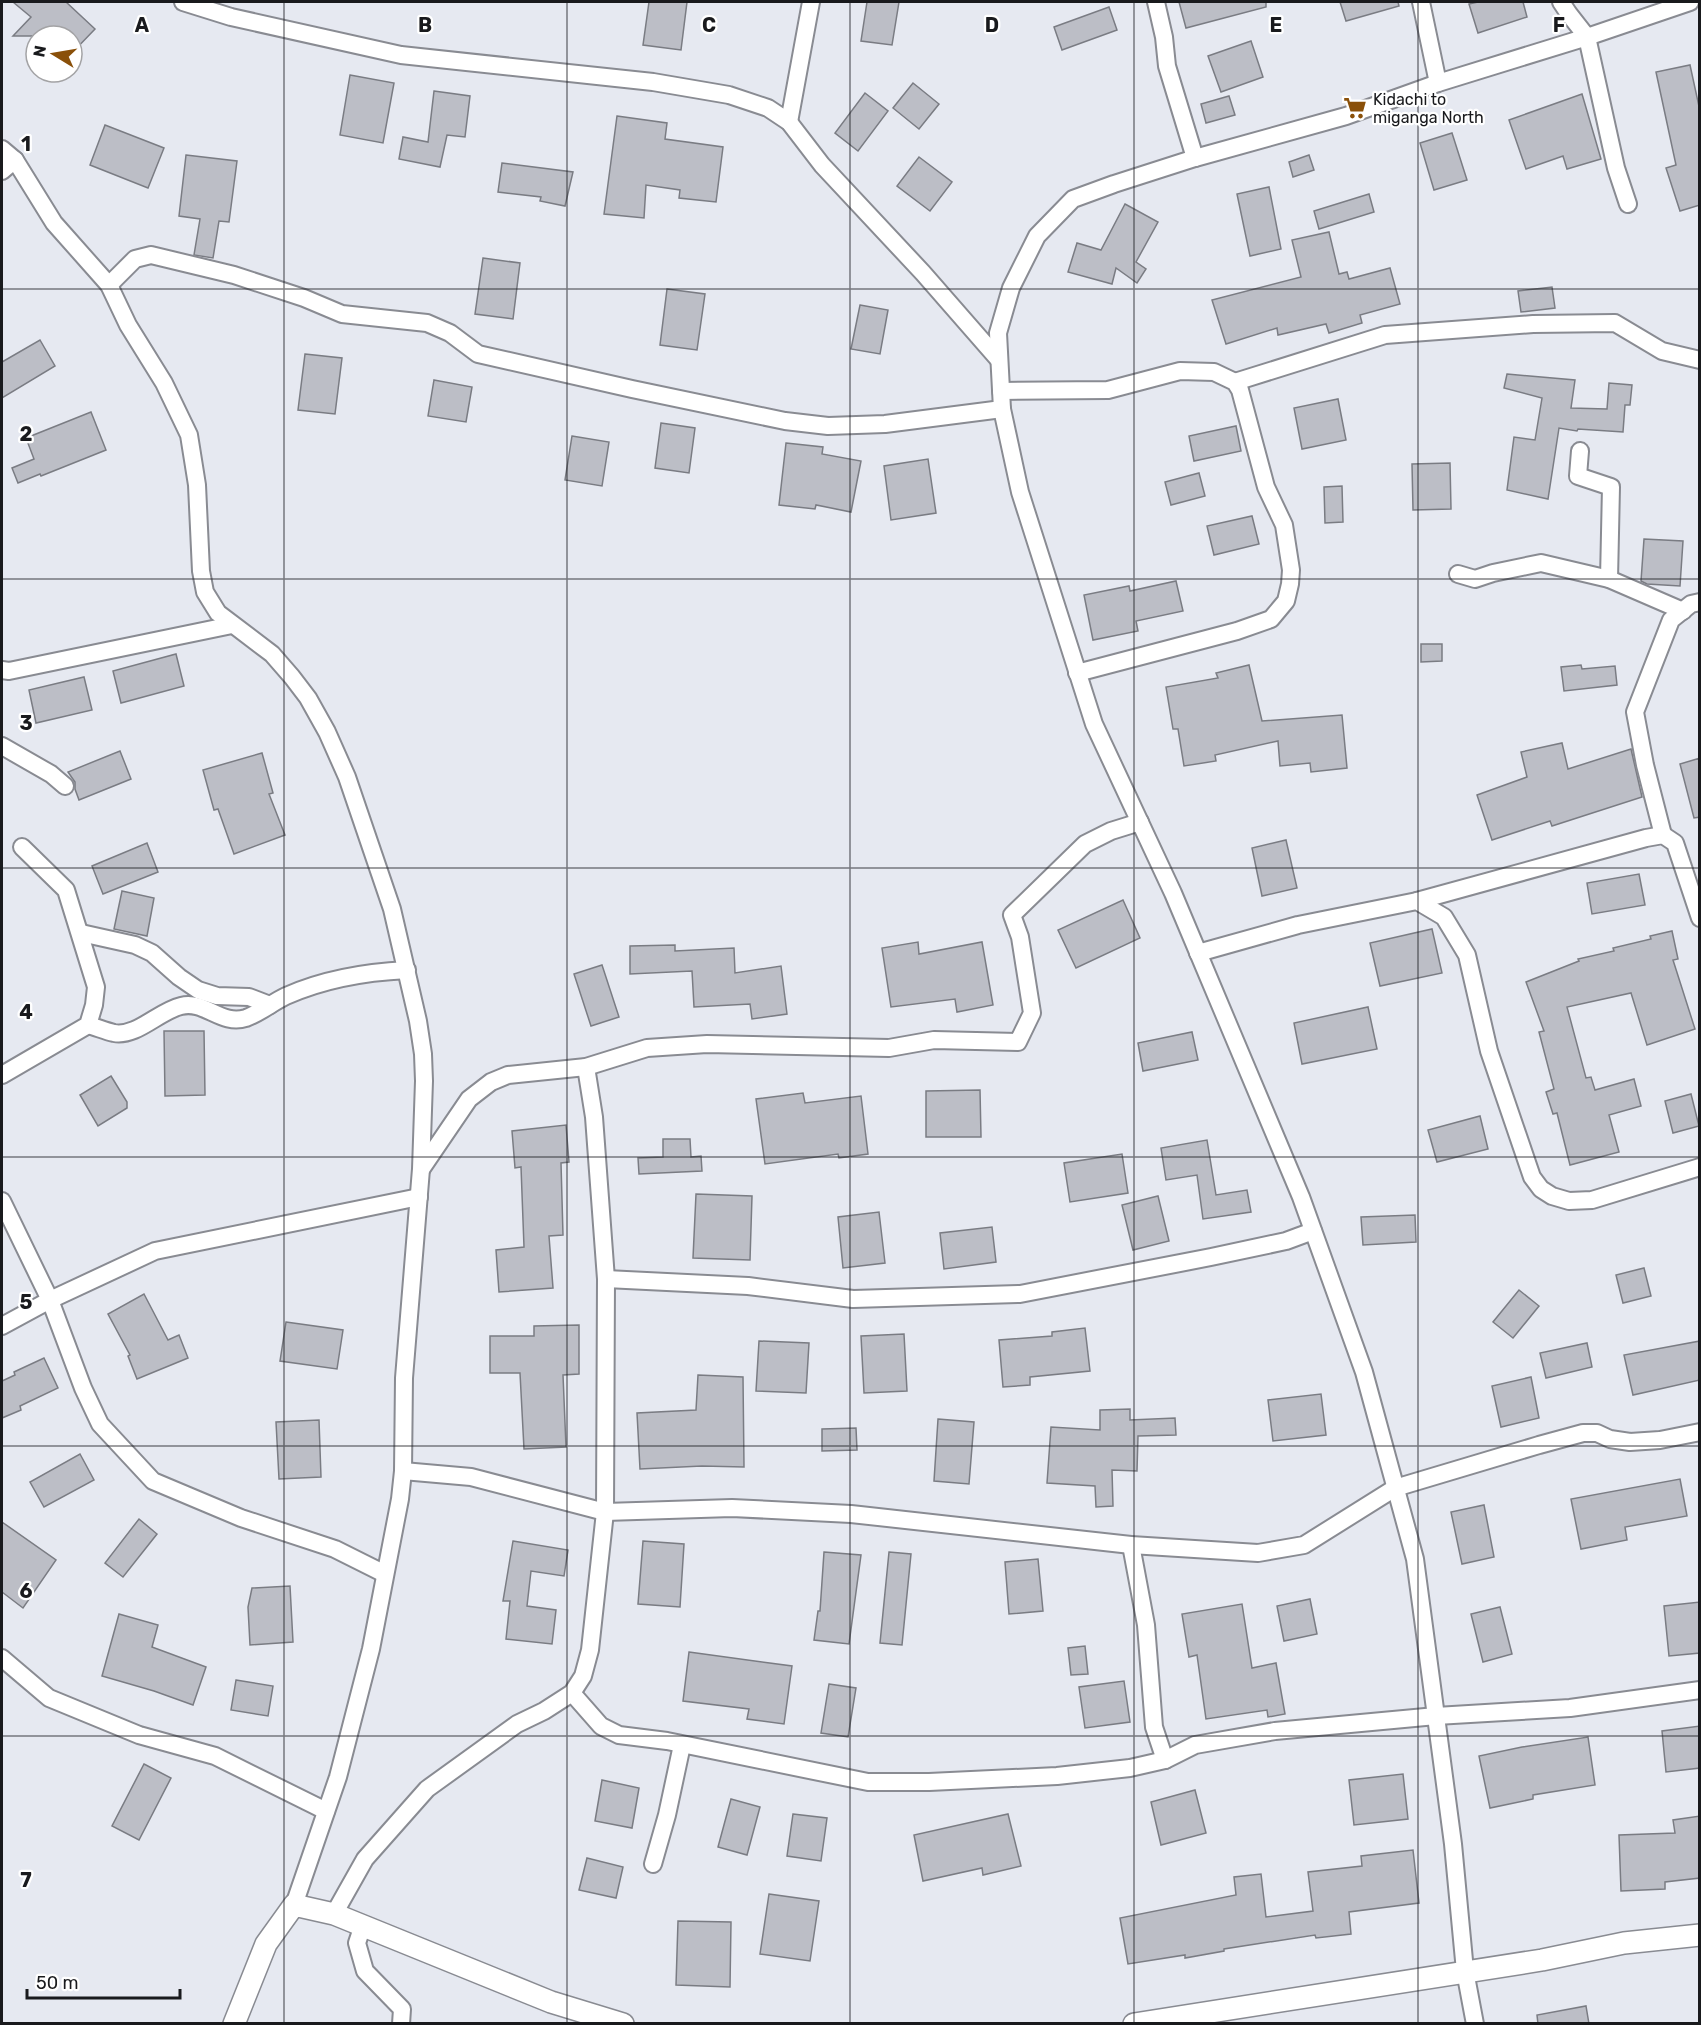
<svg xmlns="http://www.w3.org/2000/svg" width="1701" height="2025" viewBox="0 0 1701 2025" font-family="Rubik,sans-serif">
	<style>
		.building { fill: #bcbec6; stroke: #7a7c83; stroke-width: 1.5 }
		.lines { fill: none; stroke-linecap: round; stroke-linejoin: round }
		.minor-casing { stroke: #898b92; stroke-width: 20 }
		.tertiary-casing { stroke: #898b92; stroke-width: 24 }
		.minor { stroke: #fff; stroke-width: 16 }
		.tertiary { stroke: #fff; stroke-width: 21 }
		.grid { fill: none; stroke: #191a1d; stroke-width: 1.5; stroke-opacity: 0.55 }
		.labels { text-anchor: middle; stroke-width: 4.5; stroke-linejoin: round; paint-order: stroke }
		.poi-label { font-size: 16px; fill: #191a1d; stroke: #fff; text-anchor: start }
		.grid-label { font-size: 20px; text-anchor: middle; font-weight: bold; fill: #191a1d; stroke: #fff; stroke-width: 4.5; stroke-linejoin: round; paint-order: stroke }
	</style>
	<rect width="100%" height="100%" fill="#e6e9f1"/>
	<g class="building">
		<path d="M13,2H66L95,29L72,53V36H13L31,17Z"/>
		<path d="M649,2H687L681,50L643,45Z"/>
		<path d="M867,2H899L892,45L861,41Z"/>
		<path d="M1179,2H1266V7L1186,28Z"/>
		<path d="M1340,2H1398L1399,6L1346,21Z"/>
		<path d="M1478,2H1523L1527,17L1478,33L1469,4Z"/>
		<path d="M1109,7L1117,30L1062,50L1054,27Z"/>
		<path d="M1251,41L1263,77L1221,92L1208,56Z"/>
		<path d="M1690,65L1700,111V205L1680,211L1666,168L1676,165L1656,72Z"/>
		<path d="M350,75L394,83L383,143L340,135Z"/>
		<path d="M913,83L939,104L919,129L893,108Z"/>
		<path d="M434,91L470,96L465,137L447,135L440,167L399,159L403,137L428,142Z"/>
		<path d="M865,93L888,111L858,151L835,133Z"/>
		<path d="M1582,94L1601,159L1567,169L1563,156L1526,169L1509,120Z"/>
		<path d="M1229,96L1235,115L1206,123L1201,104Z"/>
		<path d="M617,116L667,123L665,139L723,147L716,202L679,198L680,190L646,185L644,218L604,214Z"/>
		<path d="M105,125L164,148L148,188L90,165Z"/>
		<path d="M1452,133L1467,180L1434,190L1420,143Z"/>
		<path d="M186,155L237,161L229,222L219,221L213,258L194,255L200,219L179,216Z"/>
		<path d="M1309,155L1314,170L1293,177L1289,162Z"/>
		<path d="M919,157L952,182L930,211L897,186Z"/>
		<path d="M502,163L573,172L565,206L540,201L541,197L498,192Z"/>
		<path d="M1269,187L1281,249L1250,256L1237,194Z"/>
		<path d="M1369,194L1374,212L1319,229L1314,211Z"/>
		<path d="M1125,204L1158,222L1136,262L1146,269L1137,283L1116,268L1112,284L1068,272L1077,243L1101,250Z"/>
		<path d="M1329,232L1339,274L1347,272L1349,279L1390,268L1400,304L1360,315L1362,323L1329,333L1326,324L1278,335L1277,328L1226,344L1212,300L1301,277L1292,240Z"/>
		<path d="M483,258L520,263L513,319L475,314Z"/>
		<path d="M1552,287L1555,308L1521,312L1518,291Z"/>
		<path d="M667,289L705,294L697,350L660,345Z"/>
		<path d="M860,305L888,310L880,354L851,349Z"/>
		<path d="M40,340L55,366L2,398V362Z"/>
		<path d="M305,354L342,358L335,414L298,410Z"/>
		<path d="M1507,374L1575,380L1571,408L1607,409L1609,383L1632,385L1630,405H1625L1623,432L1578,429L1577,431L1559,428L1548,499L1507,490L1514,437L1535,440L1542,398L1504,388Z"/>
		<path d="M434,380L472,387L466,422L428,416Z"/>
		<path d="M1338,399L1346,440L1302,449L1294,408Z"/>
		<path d="M91,412L106,450L41,476L40,474L18,483L12,468L34,459L26,438Z"/>
		<path d="M661,423L695,428L689,473L655,468Z"/>
		<path d="M1236,426L1241,451L1194,461L1189,436Z"/>
		<path d="M572,436L609,442L602,486L565,480Z"/>
		<path d="M786,443L823,447L822,454L861,461L851,512L816,505L815,509L779,505Z"/>
		<path d="M928,459L936,513L891,520L884,466Z"/>
		<path d="M1450,463L1451,509L1413,510L1412,464Z"/>
		<path d="M1199,473L1205,496L1171,505L1165,482Z"/>
		<path d="M1342,486L1343,522L1325,523L1324,487Z"/>
		<path d="M1252,516L1259,544L1214,555L1207,526Z"/>
		<path d="M1644,539L1683,541L1680,586L1647,584L1641,581Z"/>
		<path d="M1176,581L1183,611L1136,621L1138,631L1093,640L1084,595L1129,586L1130,591Z"/>
		<path d="M1421,644H1442V661L1421,662Z"/>
		<path d="M176,654L184,686L121,703L113,671Z"/>
		<path d="M1249,665L1262,721L1342,715L1347,768L1311,772L1310,763L1280,766L1278,741L1215,755L1216,761L1184,766L1178,729H1173L1166,687L1218,678L1216,673Z"/>
		<path d="M1581,665L1582,669L1615,666L1617,685L1564,691L1561,667Z"/>
		<path d="M84,677L92,710L36,723L29,690Z"/>
		<path d="M1562,743L1568,769L1631,749L1642,797L1552,826L1550,821L1492,840L1477,795L1527,777L1521,752Z"/>
		<path d="M120,751L131,779L79,800L75,789V782L68,772Z"/>
		<path d="M262,753L273,793L269,794L285,835L234,854L218,809L214,810L203,770Z"/>
		<path d="M1700,758V817L1694,818L1680,764Z"/>
		<path d="M1286,840L1297,888L1262,896L1252,848Z"/>
		<path d="M147,843L158,872L103,894L92,866Z"/>
		<path d="M1639,874L1645,905L1592,914L1587,883Z"/>
		<path d="M122,891L154,898L147,936L114,929Z"/>
		<path d="M1123,900L1140,938L1076,968L1058,930Z"/>
		<path d="M1432,929L1442,973L1380,986L1370,943Z"/>
		<path d="M1672,931L1678,959L1673,960L1695,1029L1647,1045L1631,993L1567,1007L1586,1078L1591,1077L1595,1090L1634,1079L1641,1106L1609,1115L1619,1152L1570,1165L1557,1113L1553,1114L1546,1092L1554,1089L1539,1032L1544,1031L1526,982L1579,961L1578,959L1614,951L1613,948L1651,939L1650,936Z"/>
		<path d="M918,942L919,954L982,942L993,1005L957,1012L955,999L891,1007L882,948Z"/>
		<path d="M675,945V951L734,948L735,973L781,966L787,1014L752,1019L750,1004L694,1007L692,971L630,974V946Z"/>
		<path d="M602,965L619,1017L591,1026L574,974Z"/>
		<path d="M1368,1007L1377,1049L1302,1064L1294,1023Z"/>
		<path d="M164,1031H204L205,1095L165,1096Z"/>
		<path d="M1192,1032L1198,1060L1143,1071L1138,1043Z"/>
		<path d="M111,1076L127,1102V1108L98,1126L80,1095Z"/>
		<path d="M980,1090L981,1137H926V1091Z"/>
		<path d="M803,1093L805,1103L861,1096L868,1154L839,1158L838,1154L765,1164L756,1099Z"/>
		<path d="M1691,1094L1699,1126L1673,1133L1665,1101Z"/>
		<path d="M1480,1116L1488,1149L1437,1162L1428,1130Z"/>
		<path d="M566,1125L569,1162L561,1163L563,1235L549,1236L553,1288L499,1292L496,1250L524,1247L521,1167L515,1168L512,1131Z"/>
		<path d="M663,1139H690L691,1157L701,1156L702,1171L639,1174L638,1158L663,1157Z"/>
		<path d="M1207,1140L1216,1195L1247,1190L1251,1212L1203,1219L1197,1175L1166,1180L1161,1148Z"/>
		<path d="M1122,1154L1128,1193L1070,1202L1064,1163Z"/>
		<path d="M696,1194L752,1196L750,1260L693,1258Z"/>
		<path d="M1158,1196L1169,1241L1133,1250L1122,1205Z"/>
		<path d="M879,1212L885,1263L843,1268L838,1217Z"/>
		<path d="M1415,1215L1416,1242L1363,1245L1361,1217Z"/>
		<path d="M992,1227L996,1262L944,1269L940,1233Z"/>
		<path d="M1644,1268L1651,1296L1623,1303L1616,1275Z"/>
		<path d="M1519,1290L1539,1306L1513,1338L1493,1322Z"/>
		<path d="M144,1294L168,1340L179,1335L188,1358L137,1379L128,1356L130,1355L108,1314Z"/>
		<path d="M286,1322L343,1330L337,1369L280,1361Z"/>
		<path d="M579,1325V1374L563,1375L566,1447L524,1449L520,1373H490V1336H534V1326Z"/>
		<path d="M1085,1328L1090,1371L1030,1377V1385L1003,1387L999,1340L1052,1336V1332Z"/>
		<path d="M904,1334L907,1391L864,1393L861,1336Z"/>
		<path d="M759,1341L809,1343L806,1393L756,1391Z"/>
		<path d="M1700,1341V1380L1633,1395L1624,1355Z"/>
		<path d="M1587,1343L1592,1367L1546,1378L1540,1353Z"/>
		<path d="M44,1358L58,1388L20,1406L21,1410L2,1418V1381L15,1375L14,1372Z"/>
		<path d="M698,1375L743,1377L744,1467L702,1466L640,1469L637,1413L696,1410Z"/>
		<path d="M1531,1377L1539,1418L1501,1427L1492,1386Z"/>
		<path d="M1321,1394L1326,1435L1273,1441L1268,1400Z"/>
		<path d="M1130,1409V1420L1175,1418L1176,1435L1138,1436L1137,1471L1112,1470L1113,1506L1096,1507L1095,1486L1047,1483L1051,1427L1100,1430V1410Z"/>
		<path d="M938,1419L974,1422L969,1484L934,1481Z"/>
		<path d="M319,1420L321,1477L279,1479L276,1422Z"/>
		<path d="M856,1428L857,1450L822,1451V1429Z"/>
		<path d="M80,1454L94,1480L44,1507L30,1482Z"/>
		<path d="M1680,1479L1687,1516L1625,1527L1627,1540L1581,1549L1571,1499Z"/>
		<path d="M1484,1505L1494,1557L1462,1564L1451,1512Z"/>
		<path d="M139,1519L157,1534L123,1577L105,1563Z"/>
		<path d="M2,1522L56,1560L23,1608L2,1592Z"/>
		<path d="M513,1541L568,1550L564,1576L531,1571L527,1606L556,1610L552,1644L506,1639L510,1601H503Z"/>
		<path d="M643,1541L684,1544L680,1607L638,1604Z"/>
		<path d="M824,1552L861,1555L849,1644L814,1640L818,1611H820Z"/>
		<path d="M889,1552L911,1554L902,1645L880,1643Z"/>
		<path d="M1038,1559L1043,1611L1009,1614L1005,1562Z"/>
		<path d="M290,1586L293,1642L250,1645L248,1607L252,1588Z"/>
		<path d="M1310,1599L1317,1634L1284,1641L1277,1606Z"/>
		<path d="M1700,1602V1653L1669,1656L1664,1606Z"/>
		<path d="M1242,1604L1252,1668L1276,1663L1285,1714L1268,1717L1267,1710L1206,1719L1197,1655L1189,1657L1182,1614Z"/>
		<path d="M1500,1607L1512,1654L1483,1662L1471,1614Z"/>
		<path d="M119,1614L158,1625L152,1647L206,1667L193,1705L154,1691L102,1676Z"/>
		<path d="M1085,1646L1088,1674L1071,1675L1068,1648Z"/>
		<path d="M689,1652L792,1666L784,1724L747,1719L749,1709L683,1701Z"/>
		<path d="M236,1680L273,1686L268,1716L231,1710Z"/>
		<path d="M1124,1681L1130,1722L1085,1728L1079,1687Z"/>
		<path d="M829,1684L856,1688L848,1737L821,1733Z"/>
		<path d="M1700,1726V1768L1666,1772L1662,1731Z"/>
		<path d="M1588,1737L1595,1785L1533,1795V1799L1490,1808L1479,1756L1522,1747Z"/>
		<path d="M144,1764L171,1778L139,1840L112,1826Z"/>
		<path d="M1403,1774L1408,1819L1354,1825L1349,1780Z"/>
		<path d="M602,1780L639,1788L632,1828L595,1821Z"/>
		<path d="M1195,1790L1206,1833L1161,1845L1151,1802Z"/>
		<path d="M731,1799L760,1807L747,1855L718,1847Z"/>
		<path d="M793,1814L827,1818L821,1861L787,1856Z"/>
		<path d="M1008,1814L1021,1866L983,1875L982,1868L923,1881L914,1835Z"/>
		<path d="M1700,1816V1878L1665,1882V1889L1621,1891L1619,1835L1675,1833L1673,1820Z"/>
		<path d="M1413,1850L1419,1903L1349,1912L1351,1934L1316,1938L1315,1935L1224,1949V1951L1185,1958V1955L1128,1964L1120,1918L1236,1895L1234,1877L1261,1874L1266,1917L1313,1911L1308,1872L1362,1866L1361,1856Z"/>
		<path d="M587,1858L623,1867L616,1898L579,1890Z"/>
		<path d="M769,1894L819,1901L810,1961L760,1954Z"/>
		<path d="M678,1921L731,1922L730,1987L676,1985Z"/>
		<path d="M1586,2006L1589,2024H1538L1537,2015Z"/>
	</g>
	<g class="lines">
		<g class="minor-casing">
			<g id="minor">
				<path d="M183,2L231,17L401,55L653,82L729,95L768,108L789,122L822,165L923,273L999,360"/>
				<path d="M1156,2L1164,37L1167,66L1195,158"/>
				<path d="M1421,2L1438,83"/>
				<path d="M1561,2L1569,14L1587,37L1616,168L1628,204"/>
				<path d="M789,122L811,2"/>
				<path d="M2,149L15,160L54,223L109,285L128,325L164,383L189,435L197,485L201,571L205,592L218,613L272,654L292,677L308,698L327,732L347,777L392,909L418,1021L423,1054L424,1081L421,1169L404,1378L403,1471L400,1499L371,1649L338,1777L294,1905"/>
				<path d="M2,171L15,160"/>
				<path d="M109,285L135,259L151,255L234,275L304,298L342,314L427,323L450,333L478,354L632,389L785,421L828,426L885,424L1002,409"/>
				<path d="M1235,382L1385,335L1533,324L1615,323L1662,351L1700,360"/>
				<path d="M1001,391L1108,390L1180,371L1214,372L1235,382L1240,390L1266,487L1284,525L1291,570L1290,584L1286,601L1271,619L1237,631L1077,673"/>
				<path d="M1580,451L1578,476L1611,487L1609,579"/>
				<path d="M1458,574L1475,579L1493,573L1541,563L1609,579L1683,611"/>
				<path d="M2,670L9,671L232,625"/>
				<path d="M2,746L51,774L65,786"/>
				<path d="M1663,835L1645,765L1635,712L1671,620L1691,604L1700,602"/>
				<path d="M1417,901L1646,838L1663,835L1675,843L1700,918"/>
				<path d="M81,933L135,945L152,953L179,977L198,990L217,996L249,997L270,1005"/>
				<path d="M1198,953L1298,925L1417,901L1444,917L1467,955L1489,1051L1532,1177L1541,1189L1552,1196L1569,1201L1592,1200L1700,1167"/>
				<path d="M88,1025C96,1027 105,1031 114,1033C137,1037 159,1011 181,1006C205,1000 221,1026 246,1018C260,1013 273,1002 286,996C324,979 366,972 407,970"/>
				<path d="M2,1075L88,1025L94,1005L96,987L66,890L22,847"/>
				<path d="M422,1168L469,1099L491,1082L508,1075L586,1067L647,1048L707,1044L889,1048L934,1040L1018,1042L1032,1013L1020,937L1012,915L1085,844L1111,831L1140,822"/>
				<path d="M2,1201L50,1300L155,1251L419,1197"/>
				<path d="M606,1279L748,1286L853,1299L1020,1294L1211,1257L1286,1241L1313,1231"/>
				<path d="M2,1326L50,1300L83,1388L100,1424L153,1481L241,1518L335,1549L385,1574"/>
				<path d="M403,1471L471,1477L605,1512L732,1508L851,1514L1131,1545L1258,1553L1304,1545L1395,1488L1539,1445L1583,1433H1597L1610,1439L1630,1442L1660,1440L1700,1432"/>
				<path d="M1131,1545L1146,1625L1154,1727L1165,1760"/>
				<path d="M2,1658L49,1698L139,1735L215,1756L326,1811"/>
				<path d="M572,1693L601,1726L619,1735L667,1741L868,1782H929L1057,1776L1130,1768L1165,1760L1195,1745L1275,1731L1436,1716L1570,1708L1700,1690"/>
				<path d="M653,1864L667,1815L682,1745"/>
				<path d="M334,1914L365,1859L427,1789L517,1724L544,1711L572,1693L583,1676L590,1650L605,1512L606,1279L594,1117L586,1067"/>
				<path d="M363,1925L357,1943L365,1971L402,2009L401,2024"/>
				<path d="M1475,2024L1465,1971L1453,1844L1415,1559L1364,1372L1301,1197L1173,893L1094,724L1020,492L1002,409L998,333L1011,288L1037,236L1073,199L1114,184L1195,158L1346,116L1438,83L1587,37L1690,2"/>
			</g>
		</g>
		<g class="tertiary-casing">
			<g id="tertiary">
				<path d="M234,2024L266,1944L294,1905L334,1914L551,2002L623,2024"/>
				<path d="M1134,2024L1542,1960L1624,1943L1700,1935"/>
			</g>
		</g>
		<use href="#minor" class="minor"/>
		<use href="#tertiary" class="tertiary"/>
	</g>
	<path class="grid" d="M284,2V2024M567,2V2024M850,2V2024M1134,2V2024M1418,2V2024M2,289H1700M2,579H1700M2,868H1700M2,1157H1700M2,1446H1700M2,1736H1700"/>
	<defs>
		<g id="supermarket-bare" transform="scale(1.8)"><path d="M-6-5.5h2.5l.6 2H6L4.5 2H-2.5L-4.4-4H-6ZM-1.5 3.2a1.3 1.3 0 1 0 .1 0ZM3 3.2a1.3 1.3 0 1 0 .1 0Z" fill="#8a5009" stroke="#fff" stroke-width="2.5" paint-order="stroke"/></g>
	</defs>
	<g fill-rule="evenodd">
		<use href="#supermarket-bare" x="1355" y="108"/>
	</g>
	<g class="labels">
		<g class="poi-label">
			<text x="1373" y="105">Kidachi to<tspan x="1373" dy="18">miganga North</tspan></text>
		</g>
	</g>
	<g class="grid-label">
		<text x="142" y="32">A</text>
		<text x="425" y="32">B</text>
		<text x="709" y="32">C</text>
		<text x="992" y="32">D</text>
		<text x="1276" y="32">E</text>
		<text x="1559" y="32">F</text>
		<text x="26" y="151">1</text>
		<text x="26" y="441">2</text>
		<text x="26" y="730">3</text>
		<text x="26" y="1019">4</text>
		<text x="26" y="1309">5</text>
		<text x="26" y="1598">6</text>
		<text x="26" y="1887">7</text>
	</g>
	<rect width="1701" height="2025" fill="none" stroke="#191a1d" stroke-width="6"/>
	<g transform="translate(54 54) rotate(281)"><circle r="28" fill="#ffffff" stroke="#a3a3a5" stroke-width="1.5"/>
	<path d="M0-4.5L10 22L0 15L-10 22Z" fill="#8a5009"/>
	<text y="-9" font-size="16" font-weight="bold" text-anchor="middle" fill="#191a1d">N</text>
	</g>
	<path d="M27 1989v9h153v-9" fill="none" stroke="#191a1d" stroke-width="3"/>
	<text x="36" y="1989" font-size="18" fill="#191a1d" stroke="#ffffff" stroke-width="4.5" paint-order="stroke">50 m</text>
</svg>
